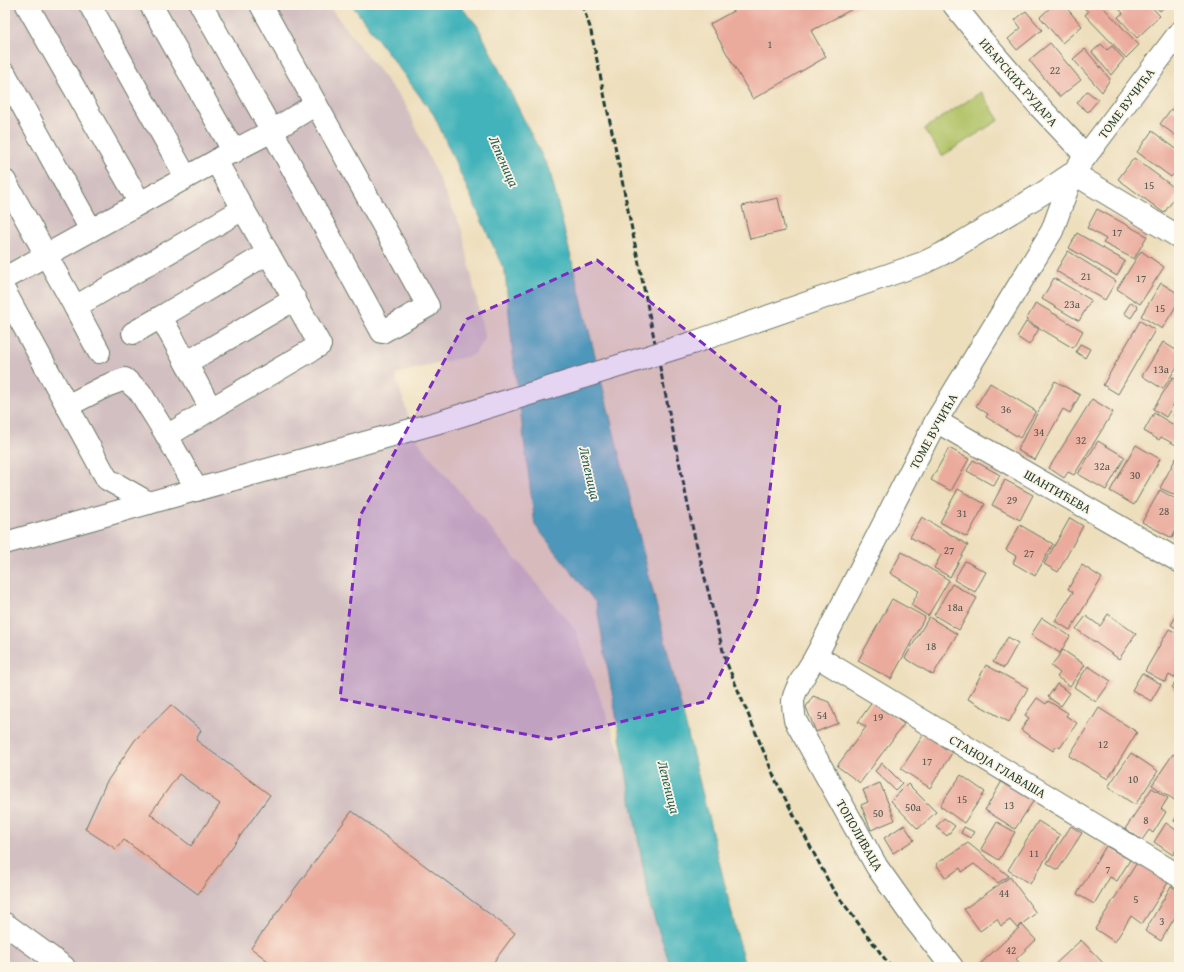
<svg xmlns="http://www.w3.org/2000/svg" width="1184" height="972" viewBox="0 0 1184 972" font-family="'Gentium Book Plus',serif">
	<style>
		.industrial { fill: #d2bfc1 }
		.green { fill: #afc164; stroke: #677f4c }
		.water { fill: #43b3ba; stroke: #317877 }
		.building { fill: #eaaa9c; fill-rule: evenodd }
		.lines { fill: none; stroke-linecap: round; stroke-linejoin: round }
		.minor-casing { stroke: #677564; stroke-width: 24 }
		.minor { stroke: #fff; stroke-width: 22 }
		.rail { stroke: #1f3d34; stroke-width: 3; stroke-dasharray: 6 3; stroke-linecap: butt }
		.minor-bridge-casing { stroke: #677564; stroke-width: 24; stroke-linecap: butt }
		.minor-bridge { stroke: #fff; stroke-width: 22 }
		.marked { fill: #7b2cbf; fill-opacity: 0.2; stroke: #7b2cbf; stroke-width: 3; stroke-dasharray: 8 5; stroke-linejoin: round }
		.labels { text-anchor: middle; stroke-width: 3.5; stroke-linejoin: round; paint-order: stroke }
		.number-label { font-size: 11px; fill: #52584e }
		.street-label { font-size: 13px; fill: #1f3d34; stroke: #fcf5e5 }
		.water-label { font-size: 14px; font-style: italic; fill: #2a605c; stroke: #fcf5e5 }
	</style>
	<rect width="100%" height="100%" fill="#fcf5e5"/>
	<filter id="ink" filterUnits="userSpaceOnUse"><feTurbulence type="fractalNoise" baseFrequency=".025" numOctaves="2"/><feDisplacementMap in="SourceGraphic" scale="8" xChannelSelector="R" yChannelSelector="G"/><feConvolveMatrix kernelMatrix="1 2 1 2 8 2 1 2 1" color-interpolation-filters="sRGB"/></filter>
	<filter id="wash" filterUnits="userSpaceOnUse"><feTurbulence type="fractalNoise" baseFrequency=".012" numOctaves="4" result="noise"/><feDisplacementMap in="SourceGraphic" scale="16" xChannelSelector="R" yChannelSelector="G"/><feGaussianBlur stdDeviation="0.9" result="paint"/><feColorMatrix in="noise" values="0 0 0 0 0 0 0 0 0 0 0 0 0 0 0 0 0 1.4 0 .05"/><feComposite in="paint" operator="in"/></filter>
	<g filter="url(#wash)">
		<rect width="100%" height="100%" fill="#eddebc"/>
		<path class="industrial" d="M5,5H328L405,104L462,230L485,339L473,355L395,374L413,431L422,447L575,629L684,927L697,967H5Z"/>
		<path class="green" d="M981,92L999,120L942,156L924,129Z"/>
		<path class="water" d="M352,5H459L477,25L550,172L745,967H671L650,905L596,603L535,525L513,355L505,272L434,115Z"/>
		<g id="blocks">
			<g class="building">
				<path d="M744,5H860L811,31L826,57L753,99L710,24Z"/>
				<path d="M1053,5H1064L1082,26L1062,43L1040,17Z"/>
				<path d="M1082,5H1101L1139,45L1126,58L1085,15L1088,12Z"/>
				<path d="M1115,5H1150L1160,16L1137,38L1118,17L1123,13Z"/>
				<path d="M1155,5H1167L1160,11Z"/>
				<path d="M1026,11L1042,30L1017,50L1008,39L1021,28L1015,20Z"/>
				<path d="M1050,43L1081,80L1060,97L1029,60Z"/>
				<path d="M1101,44L1107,50L1112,46L1124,59L1111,75L1092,52Z"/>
				<path d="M1085,49L1110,79L1102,92L1073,59Z"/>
				<path d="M1087,91L1098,100L1088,112L1077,103Z"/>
				<path d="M1179,96V108L1174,104Z"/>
				<path d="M1171,109L1179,115V138L1160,124Z"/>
				<path d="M1152,131L1179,151V167L1171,177L1137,152Z"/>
				<path d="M1134,158L1179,191V192L1164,213L1118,179Z"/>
				<path d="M778,198L785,231L750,239L742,206Z"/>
				<path d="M1097,209L1147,236L1134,259L1103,243L1106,239L1087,228Z"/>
				<path d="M1077,233L1125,261L1117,276L1069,248Z"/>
				<path d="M1068,251L1116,281L1105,300L1056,271Z"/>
				<path d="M1141,251L1164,267L1140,304L1117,289Z"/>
				<path d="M1054,278L1091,300L1079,321L1042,299Z"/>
				<path d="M1161,283L1179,294V301L1162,329L1141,316Z"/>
				<path d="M1131,302L1138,307L1131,318L1124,313Z"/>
				<path d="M1036,303L1083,331L1073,348L1026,320Z"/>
				<path d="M1140,321L1155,330L1118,394L1103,385Z"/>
				<path d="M1026,322L1039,329L1029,345L1017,337Z"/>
				<path d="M1163,342L1179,352V363L1163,389L1142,376Z"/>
				<path d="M1080,344L1090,349L1085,358L1076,352Z"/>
				<path d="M1173,377L1179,381V395L1166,417L1153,409Z"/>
				<path d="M1055,381L1080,395L1070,413L1063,409L1035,460L1017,450Z"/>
				<path d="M990,383L1036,411L1020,438L986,417L988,414L976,406Z"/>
				<path d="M1092,399L1113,412L1074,475L1068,472L1064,478L1049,468Z"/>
				<path d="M1179,406V419L1174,416Z"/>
				<path d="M1154,413L1179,428V439L1176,445L1161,437L1159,440L1144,431Z"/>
				<path d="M1098,441L1125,457L1106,490L1078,474Z"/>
				<path d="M1136,445L1160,459L1134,505L1110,491Z"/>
				<path d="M949,448L969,459L951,491L931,480Z"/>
				<path d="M1176,458L1179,459V497L1160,488Z"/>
				<path d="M973,460L1000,475L994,486L967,471Z"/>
				<path d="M1005,480L1033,495L1020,520L992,505Z"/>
				<path d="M958,489L985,504L967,537L940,522Z"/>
				<path d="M1160,490L1179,501V525L1172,538L1142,522Z"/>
				<path d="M922,517L968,545L950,577L934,568L941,555L910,537Z"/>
				<path d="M1070,518L1083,526L1058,572L1044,564Z"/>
				<path d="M1020,525L1053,544L1035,576L1013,563L1016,556L1006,550Z"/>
				<path d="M902,552L949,580L928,616L911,605L919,591L890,573Z"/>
				<path d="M965,561L986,572L975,592L954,580Z"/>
				<path d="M1082,565L1102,578L1070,630L1055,621L1073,592L1068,589Z"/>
				<path d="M952,584L977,598L959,630L934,615Z"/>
				<path d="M892,599L925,617L891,679L858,661Z"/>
				<path d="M1179,611V630L1171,625Z"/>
				<path d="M1108,614L1136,634L1119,659L1076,629L1086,616L1100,626Z"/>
				<path d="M929,617L957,634L933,675L905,658Z"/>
				<path d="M1042,618L1070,636L1060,653L1031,635Z"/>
				<path d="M1169,629L1179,634V668L1174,678L1169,675L1165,682L1145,671Z"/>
				<path d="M1008,637L1018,643L1004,668L993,662Z"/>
				<path d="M1063,650L1085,665L1070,686L1057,677L1060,673L1051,666Z"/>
				<path d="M986,665L1028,688L1009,722L968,699Z"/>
				<path d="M1088,666L1111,681L1096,702L1074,687Z"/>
				<path d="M1142,673L1161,684L1151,701L1132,690Z"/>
				<path d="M1179,675V692L1172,688Z"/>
				<path d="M1057,684L1070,693L1061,706L1048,697Z"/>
				<path d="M813,696L829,702L838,723L816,732L806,707Z"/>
				<path d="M1037,698L1046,704L1048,701L1068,713L1066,716L1077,723L1060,748L1057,746L1053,751L1021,730L1029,718L1025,715Z"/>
				<path d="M873,701L904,724L860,783L837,766L866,727L858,722Z"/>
				<path d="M171,705L201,730L196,740L270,795L198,894L124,840L116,849L85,829L106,783L135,740ZM179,774L220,804L191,846L150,814Z"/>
				<path d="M1099,708L1137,732L1108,779L1069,756Z"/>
				<path d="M924,734L952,753L930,788L901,769Z"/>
				<path d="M1131,753L1158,771L1135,805L1108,787Z"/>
				<path d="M1173,754L1179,758V803L1152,785Z"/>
				<path d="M882,763L902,783L895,790L875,771Z"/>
				<path d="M961,775L985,792L964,823L940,806Z"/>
				<path d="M1002,781L1034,800L1015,829L985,810Z"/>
				<path d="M880,783L895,820L871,830L861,805L868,802L863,790Z"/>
				<path d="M908,784L936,812L918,829L891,801Z"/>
				<path d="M1152,788L1168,798L1161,809L1166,812L1153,833L1149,830L1142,840L1125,829Z"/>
				<path d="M352,811L515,933L490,967H276L251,948Z"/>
				<path d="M1179,813V824L1174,821Z"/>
				<path d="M944,818L955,826L947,836L936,827Z"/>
				<path d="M1038,821L1060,835L1030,884L1008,870Z"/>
				<path d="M997,822L1015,832L999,860L981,849Z"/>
				<path d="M1166,823L1179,832V845L1173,855L1154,842Z"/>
				<path d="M904,825L914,840L893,853L884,838Z"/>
				<path d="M1071,826L1082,833L1058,870L1047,863Z"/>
				<path d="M964,827L974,832L970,838L961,833Z"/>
				<path d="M968,843L1009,876L998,883L974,864L962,872L960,868L946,878L936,864Z"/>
				<path d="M1106,846L1130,860L1117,881L1110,877L1094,904L1077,894Z"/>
				<path d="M1138,861L1169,881L1142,924L1131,916L1115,942L1095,929Z"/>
				<path d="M1010,877L1036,913L1017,928L1010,920L1001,926L997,919L980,931L964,909Z"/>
				<path d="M1171,886L1179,891V910L1161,941L1145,931Z"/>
				<path d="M1022,925L1036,940L1016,959L1023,967H977Z"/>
				<path d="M1081,940L1107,967H1052Z"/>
			</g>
		</g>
	</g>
	<g filter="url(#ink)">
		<use href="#blocks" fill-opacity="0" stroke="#677564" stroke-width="1"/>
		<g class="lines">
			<g class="minor-casing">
				<g id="minor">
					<path d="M27,5L140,203"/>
					<path d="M90,5L186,177"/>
					<path d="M151,5L234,152"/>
					<path d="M201,5L272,131L382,332L428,306L261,5"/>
					<path d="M954,5L982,40L1039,106L1086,156"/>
					<path d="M5,74L91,230"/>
					<path d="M220,158L272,131L316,104"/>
					<path d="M5,181L75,307"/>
					<path d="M5,278L216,161L320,345L211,409L167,436"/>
					<path d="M5,292L107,479L149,503"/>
					<path d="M133,333L161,317"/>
					<path d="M692,343L923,263L942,254L961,243L1043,193L1073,173L1179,33"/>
					<path d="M99,352L75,307L243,209"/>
					<path d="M186,363L295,299"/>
					<path d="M67,406L106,386L125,379L140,392L167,436L197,490"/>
					<path d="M211,409L161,317L268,253"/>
					<path d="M936,421L1179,561"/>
					<path d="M5,543L443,421"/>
					<path d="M816,656L1179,876"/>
					<path d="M5,924L64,967"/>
					<path d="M952,967L911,915L877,867L795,720C794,714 793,708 793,701C794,689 810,667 816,656L936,421L1052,231L1073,173L1179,237"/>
				</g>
			</g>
			<use href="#minor" class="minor"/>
			<path class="rail" d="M582,5L590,27L614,141L693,530L725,659L776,781L832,888L891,967"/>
			<g class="minor-bridge-casing">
				<path id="minor-bridge" d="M443,421L692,343"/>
			</g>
			<use href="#minor-bridge" class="minor-bridge"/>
		</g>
	</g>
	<path class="marked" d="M597,260L780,404L757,600L707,701L550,739L340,699L360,516L467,319Z"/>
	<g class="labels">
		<g class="number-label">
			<text x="770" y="48">1</text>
			<text x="1055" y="74">22</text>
			<text x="1149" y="189">15</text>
			<text x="1117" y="236">17</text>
			<text x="1086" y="280">21</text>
			<text x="1141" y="282">17</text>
			<text x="1072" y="308">23a</text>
			<text x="1160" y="312">15</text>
			<text x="1161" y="373">13a</text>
			<text x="1006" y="413">36</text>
			<text x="1039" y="436">34</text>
			<text x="1081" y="444">32</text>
			<text x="1102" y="470">32a</text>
			<text x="1135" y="479">30</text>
			<text x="1012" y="504">29</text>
			<text x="1164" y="515">28</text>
			<text x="962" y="517">31</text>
			<text x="949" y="554">27</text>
			<text x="1029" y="557">27</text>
			<text x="955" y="611">18a</text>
			<text x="931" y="650">18</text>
			<text x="822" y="719">54</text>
			<text x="878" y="721">19</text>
			<text x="1103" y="748">12</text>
			<text x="927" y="765">17</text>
			<text x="1133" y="783">10</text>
			<text x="962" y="803">15</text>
			<text x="1009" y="809">13</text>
			<text x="913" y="811">50a</text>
			<text x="878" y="817">50</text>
			<text x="1146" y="824">8</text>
			<text x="1034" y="857">11</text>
			<text x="1108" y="873">7</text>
			<text x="1004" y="897">44</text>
			<text x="1136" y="903">5</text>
			<text x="1162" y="925">3</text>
			<text x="1011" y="954">42</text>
		</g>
		<g class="street-label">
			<text transform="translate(1019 82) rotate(49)" y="5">ИБАРСКИХ РУДАРА</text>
			<text transform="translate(1126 103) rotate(-53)" y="5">ТОМЕ ВУЧИЋА</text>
			<text transform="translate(933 431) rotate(-61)" y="5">ТОМЕ ВУЧИЋА</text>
			<text transform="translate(1058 491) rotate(30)" y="5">ШАНТИЋЕВА</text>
			<text transform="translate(998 766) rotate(31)" y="5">СТАНОЈА ГЛАВАША</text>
			<text transform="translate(860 835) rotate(60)" y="5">ТОПОЛИВАЦА</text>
		</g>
		<g class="water-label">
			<text transform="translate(504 161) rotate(66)" y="5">Лепеница</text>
			<text transform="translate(590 473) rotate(77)" y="5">Лепеница</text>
			<text transform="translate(669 787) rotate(76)" y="5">Лепеница</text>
		</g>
	</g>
	<rect width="1184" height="972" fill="none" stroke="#fcf5e5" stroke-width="20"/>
</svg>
